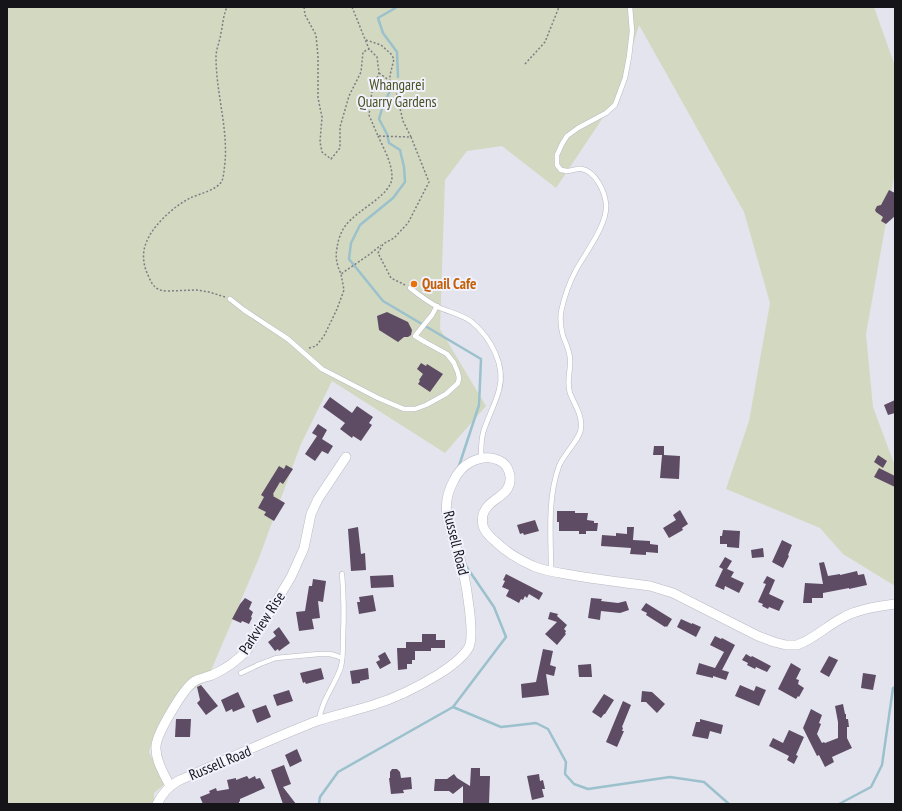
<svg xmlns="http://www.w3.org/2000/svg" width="902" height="811" viewBox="0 0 902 811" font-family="'PT Sans Narrow',sans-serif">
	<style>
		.green { fill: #d3d9c0 }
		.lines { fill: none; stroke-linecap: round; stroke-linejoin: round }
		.stream { stroke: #9bc1cc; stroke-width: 2.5 }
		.building { fill: #5e4c64 }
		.service-casing { stroke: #b8b9c3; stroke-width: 5.5 }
		.minor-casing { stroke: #b8b9c3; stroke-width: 10 }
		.path { stroke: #7d7d85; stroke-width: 1.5; stroke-dasharray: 2 2; stroke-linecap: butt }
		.service { stroke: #fff; stroke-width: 4.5 }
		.minor { stroke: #fff; stroke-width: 9 }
		.food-dot { fill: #e8710a; stroke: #f1f2fd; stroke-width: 1.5 }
		.labels { text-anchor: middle; stroke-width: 4; stroke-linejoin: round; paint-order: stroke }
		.park-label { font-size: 15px; fill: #48511f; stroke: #f1f2fd }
		.food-label { font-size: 15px; font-weight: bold; fill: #c56008; stroke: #f1f2fd; text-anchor: start }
		.street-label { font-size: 15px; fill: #151519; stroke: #f1f2fd }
	</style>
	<rect width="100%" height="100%" fill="#e4e4ef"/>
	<path class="green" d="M7,7H874L895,66V172L866,334L873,407L895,466V586L843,554L820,528L726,489L749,421L770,303L744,212L639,25L618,95L556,188L502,146L467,151L445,180L440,329L486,406L445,453L332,381L301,444L259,558L207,680L184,696L158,725L149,752L165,784L154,793V804H7Z"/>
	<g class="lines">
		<g class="stream">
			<path d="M397,7L378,18L383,33L397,52L398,77"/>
			<path d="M390,91L383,105L379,119L387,134L389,143L400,150L404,167L405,182L393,198L360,225L351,243L349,259L383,301L481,359L479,405L458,469"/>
			<path d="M453,707L501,727L536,723L548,729L566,762L565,774L574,784L588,789L670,777L704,782L729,804"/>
			<path d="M319,804L320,797L338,772L453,707L506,637L494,607L466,566"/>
			<path d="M839,804L871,787L882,765L893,688L895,687"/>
		</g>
	</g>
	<g class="building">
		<path d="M889,190L895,193V216L886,224L881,221L883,217L876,212L875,210L877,206L881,205Z"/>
		<path d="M387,312L408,322L412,330L411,335L408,337H404L398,342L379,330L377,316Z"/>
		<path d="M421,363L426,366L427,364L443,374L430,392L418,384L420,381L419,380L423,374L417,369Z"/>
		<path d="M330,397L352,413L357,406L373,417L369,423L372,425L361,441L353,436L352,438L340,429L345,423L323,407Z"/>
		<path d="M895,400V413L888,415L884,405Z"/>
		<path d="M318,424L327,430L322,439L333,446L328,454L322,451L315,461L305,454L317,436L312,433Z"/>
		<path d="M654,446H664V455L680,456L679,479L660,478L662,455H653Z"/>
		<path d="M878,455L887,461L883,468L874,462Z"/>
		<path d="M286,465L293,469L283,484L280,482L273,494L274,495L273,496L285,503L274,521L264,515L266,512L258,508L264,497L261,495L279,466L284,469Z"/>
		<path d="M879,468L895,476V487L874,477Z"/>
		<path d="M680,510L688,524L682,528L683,530L669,538L663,528L676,520L673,515Z"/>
		<path d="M557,511H575V513H588L587,520L594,521V523H598L597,531H586V534H579V531H559V522H557Z"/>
		<path d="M535,520L539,531L524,535L523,533L520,534L517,525Z"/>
		<path d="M358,527L361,554L365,553L366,570L351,571L348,529Z"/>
		<path d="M627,527H634L633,540L650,541V544L658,545V553L646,552V555L630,554L631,548L601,546L602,535L616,536V533L627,534Z"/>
		<path d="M723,530L740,531L739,548L727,547V544H720V536H722Z"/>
		<path d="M782,540L792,545L788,555L789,556L783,568L772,562Z"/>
		<path d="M763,548L764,557L752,558L751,550Z"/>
		<path d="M725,557L732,561L727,569L734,572L731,577L744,583L739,593L725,586L724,590L715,586L723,569L719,567Z"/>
		<path d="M824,562L828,576L840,574V575L857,571L858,575L864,574L867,585L849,589V588L823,593V598H812V603H803L805,583L823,584L819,563Z"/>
		<path d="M506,574L543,593L539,600L529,594L527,598L525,596L523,600L521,599L519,603L506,596L509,590L502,587L505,581L503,580Z"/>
		<path d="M393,575L394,587L371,588L370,576Z"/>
		<path d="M767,576L775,580L769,594L784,601L779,611L769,607L768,609L762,606L763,604L758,602L766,584L763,583Z"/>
		<path d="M313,579L326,581L323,602L318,601L320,618L312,619L314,629L299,631L296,612L305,611L309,586H312Z"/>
		<path d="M373,595L376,611L359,614L357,602H360L359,597Z"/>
		<path d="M245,598L252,602L249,609L253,612L251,617L252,618L249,624L242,621L241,623L232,619L240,604Z"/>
		<path d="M591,598L602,599L601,601L618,603L626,601L629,610L620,613L601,611L600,620L588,618Z"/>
		<path d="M646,603L672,619L667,627L666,626L665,627L646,615L647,613L641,610Z"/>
		<path d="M550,612L558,614L557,616L567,625L564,629L566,631L565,633L566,634L557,645L545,634L557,622L548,619Z"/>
		<path d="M681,619L692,624V623L701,627L696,637L677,627Z"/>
		<path d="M279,627L290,643L279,651L278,649L275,651L268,642L276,636L273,632Z"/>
		<path d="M422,634H436V640H445V648H431V651H415V660H412V664H407V669L398,670L397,648H406V642H422Z"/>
		<path d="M715,636L721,639L722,638L735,645L722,670L729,672L726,680L713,676V678L696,674L699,663L715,668L724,652L710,645Z"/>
		<path d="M543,649L553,651L550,665L556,667L554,676L546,674L549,695L522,698L521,684L536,682Z"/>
		<path d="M385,652L391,663L380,669L376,662L380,660L378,656Z"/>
		<path d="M746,654L751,657L752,656L771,666L767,672L756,667L755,669L747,665L748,663L742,660Z"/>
		<path d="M829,656L838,660L829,677L820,672Z"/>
		<path d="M791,663L801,669L796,679L799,680L798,684L804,688L799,697L798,696L796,699L778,689Z"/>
		<path d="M591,664L592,677H579L578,665Z"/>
		<path d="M321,668L324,679L306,684L305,682L303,683L300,673Z"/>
		<path d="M368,668L369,679L360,681V683L352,684L350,671Z"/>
		<path d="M863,673L876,675L873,690L861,688Z"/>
		<path d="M201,685L218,706L206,715L197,703L200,700L197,687Z"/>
		<path d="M740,685L754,691L756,686L766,690L759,706L735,696Z"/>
		<path d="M289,690L293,701L277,706L273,695Z"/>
		<path d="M642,691L652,692L665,704L657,713L646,702H641Z"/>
		<path d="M238,692L245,707L233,712L232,709L226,712L221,700Z"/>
		<path d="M604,694L614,700L605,714H604L601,718L592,712Z"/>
		<path d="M623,701L631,705L622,727L623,728L622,731H624L617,747L606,742Z"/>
		<path d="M843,704L845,714H846V719H848L849,727H847V738L852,748L832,757L834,762L825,767L819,755L817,756L803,728L811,709L822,715L819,723L821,724L817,734L822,743L824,742L825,743L838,738V722L835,706Z"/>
		<path d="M266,705L271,717L257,723L252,710Z"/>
		<path d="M176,719H191L190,737H175Z"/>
		<path d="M700,719L723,725L721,734L710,731L708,739L692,736L696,722H700Z"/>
		<path d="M789,730L804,737L796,755L798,756L794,764L787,760L789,756L769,746L773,738L783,743Z"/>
		<path d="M297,749L302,761L290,767L285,755Z"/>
		<path d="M284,765L291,784L283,787L296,804H283L271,770Z"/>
		<path d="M471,768H480V776H490L489,804H463V786L453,794L449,791H434L435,779H447L454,774L457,778L470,786Z"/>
		<path d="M392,769H397L400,772L401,778L411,777L412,789L403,790L404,793L391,794L389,778H390V772Z"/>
		<path d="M539,774L540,781L543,780L545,789H542L544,797L532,800L527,776Z"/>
		<path d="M247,776L249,779L255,776L256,779L260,778L265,788L240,799V801L239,802V804H203L200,797L210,793L209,791L216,788L217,791L229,789L227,780L236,778V780Z"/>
	</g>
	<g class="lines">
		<g class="service-casing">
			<g id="service">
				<path d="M410,288C419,295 428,302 438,307C449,312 463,315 472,322C491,338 506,366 499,390C495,405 487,419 483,433C481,441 481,450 481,458"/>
				<path d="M230,299L244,310L288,339L322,369L378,398L404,409H415L426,405L446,394L458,383L459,378L458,373L454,363L447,354L425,342L415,336L432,315L437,306"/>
				<path d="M551,571C551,537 547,499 559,466C564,453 581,439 581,427C582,414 574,404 570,393C566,381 571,371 570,360C570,351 566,344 563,336C561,329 560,320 561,312C564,298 569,283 576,270C586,252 608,224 606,204C605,192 596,172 582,169C577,168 572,171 567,171C565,171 563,170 561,170L557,165V155L562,144L567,136L578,128L606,113L615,105L625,78L629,57L632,31L630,7"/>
				<path d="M241,673L260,664L276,658L319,654H330L337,656L342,658"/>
				<path d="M319,721C321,701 335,685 341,667C343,658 343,648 343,639C344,617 344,596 342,574"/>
			</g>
		</g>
		<g class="minor-casing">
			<g id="minor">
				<path d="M170,786C164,774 155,760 156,746C157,733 184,687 195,681C200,678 207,677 212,675C226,669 237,661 247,650L291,577L304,548L311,514L318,499L346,457"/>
				<path d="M157,804C162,794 169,786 178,781C224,761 270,739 317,721C335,715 354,711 373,705C396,698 418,687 439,674C450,667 463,658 469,647C475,635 466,584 463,570C461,562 459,554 456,546C448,520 440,506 454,480C458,472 463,466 471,462C481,457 492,456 502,462C506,465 509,470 510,476C512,496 492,497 485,510C482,515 482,521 483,526C485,532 491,538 496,542C506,552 520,560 533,566C547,572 562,573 577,576C602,580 626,583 650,586L673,593L758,636L774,642L786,645H797L804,642C818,635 830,624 844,617C858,609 879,606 895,604"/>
			</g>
		</g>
		<g class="path">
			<path d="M304,7L305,15L316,35L318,57V98L322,117L320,142L322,152L331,159L340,148V127L349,96L361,72L363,52L369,49"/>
			<path d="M352,7L369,49L377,57L379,73L372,91L369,115L378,136L411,137L429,182L408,223L394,238L383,244L378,253L391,278L405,285"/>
			<path d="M366,40L381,45L391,54L394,59L390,75V82"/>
			<path d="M525,64L545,42L559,7"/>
			<path d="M379,73L386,78L395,87L403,121L411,137"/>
			<path d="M378,136C384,149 392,163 392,177C392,195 357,210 346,225C341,231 338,240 337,248C335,258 337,265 341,274L370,254L381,245"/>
			<path d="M225,297L209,292L197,290L167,291C156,291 152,285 148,275C143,265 142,253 146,243C153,225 173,207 190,198C199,194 217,190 222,181C224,175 224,169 225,163C228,127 216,93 216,57C216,49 220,41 221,33C223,24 223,16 227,7"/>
			<path d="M309,348L316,346L324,336L337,309L344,290L341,274"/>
		</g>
		<use href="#service" class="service"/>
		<use href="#minor" class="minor"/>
	</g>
	<circle class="food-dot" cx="414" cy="284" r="4"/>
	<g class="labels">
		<g class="park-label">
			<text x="397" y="90">Whangarei<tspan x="397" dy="17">Quarry Gardens</tspan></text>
		</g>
		<g class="food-label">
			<text x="422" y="289">Quail Cafe</text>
		</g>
		<g class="street-label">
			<text transform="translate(456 543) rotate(76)" y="5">Russell Road</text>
			<text transform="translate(262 623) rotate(-57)" y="5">Parkview Rise</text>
			<text transform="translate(220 763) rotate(-23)" y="5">Russell Road</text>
		</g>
	</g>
	<rect width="902" height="811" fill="none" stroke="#151519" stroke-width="16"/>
</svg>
